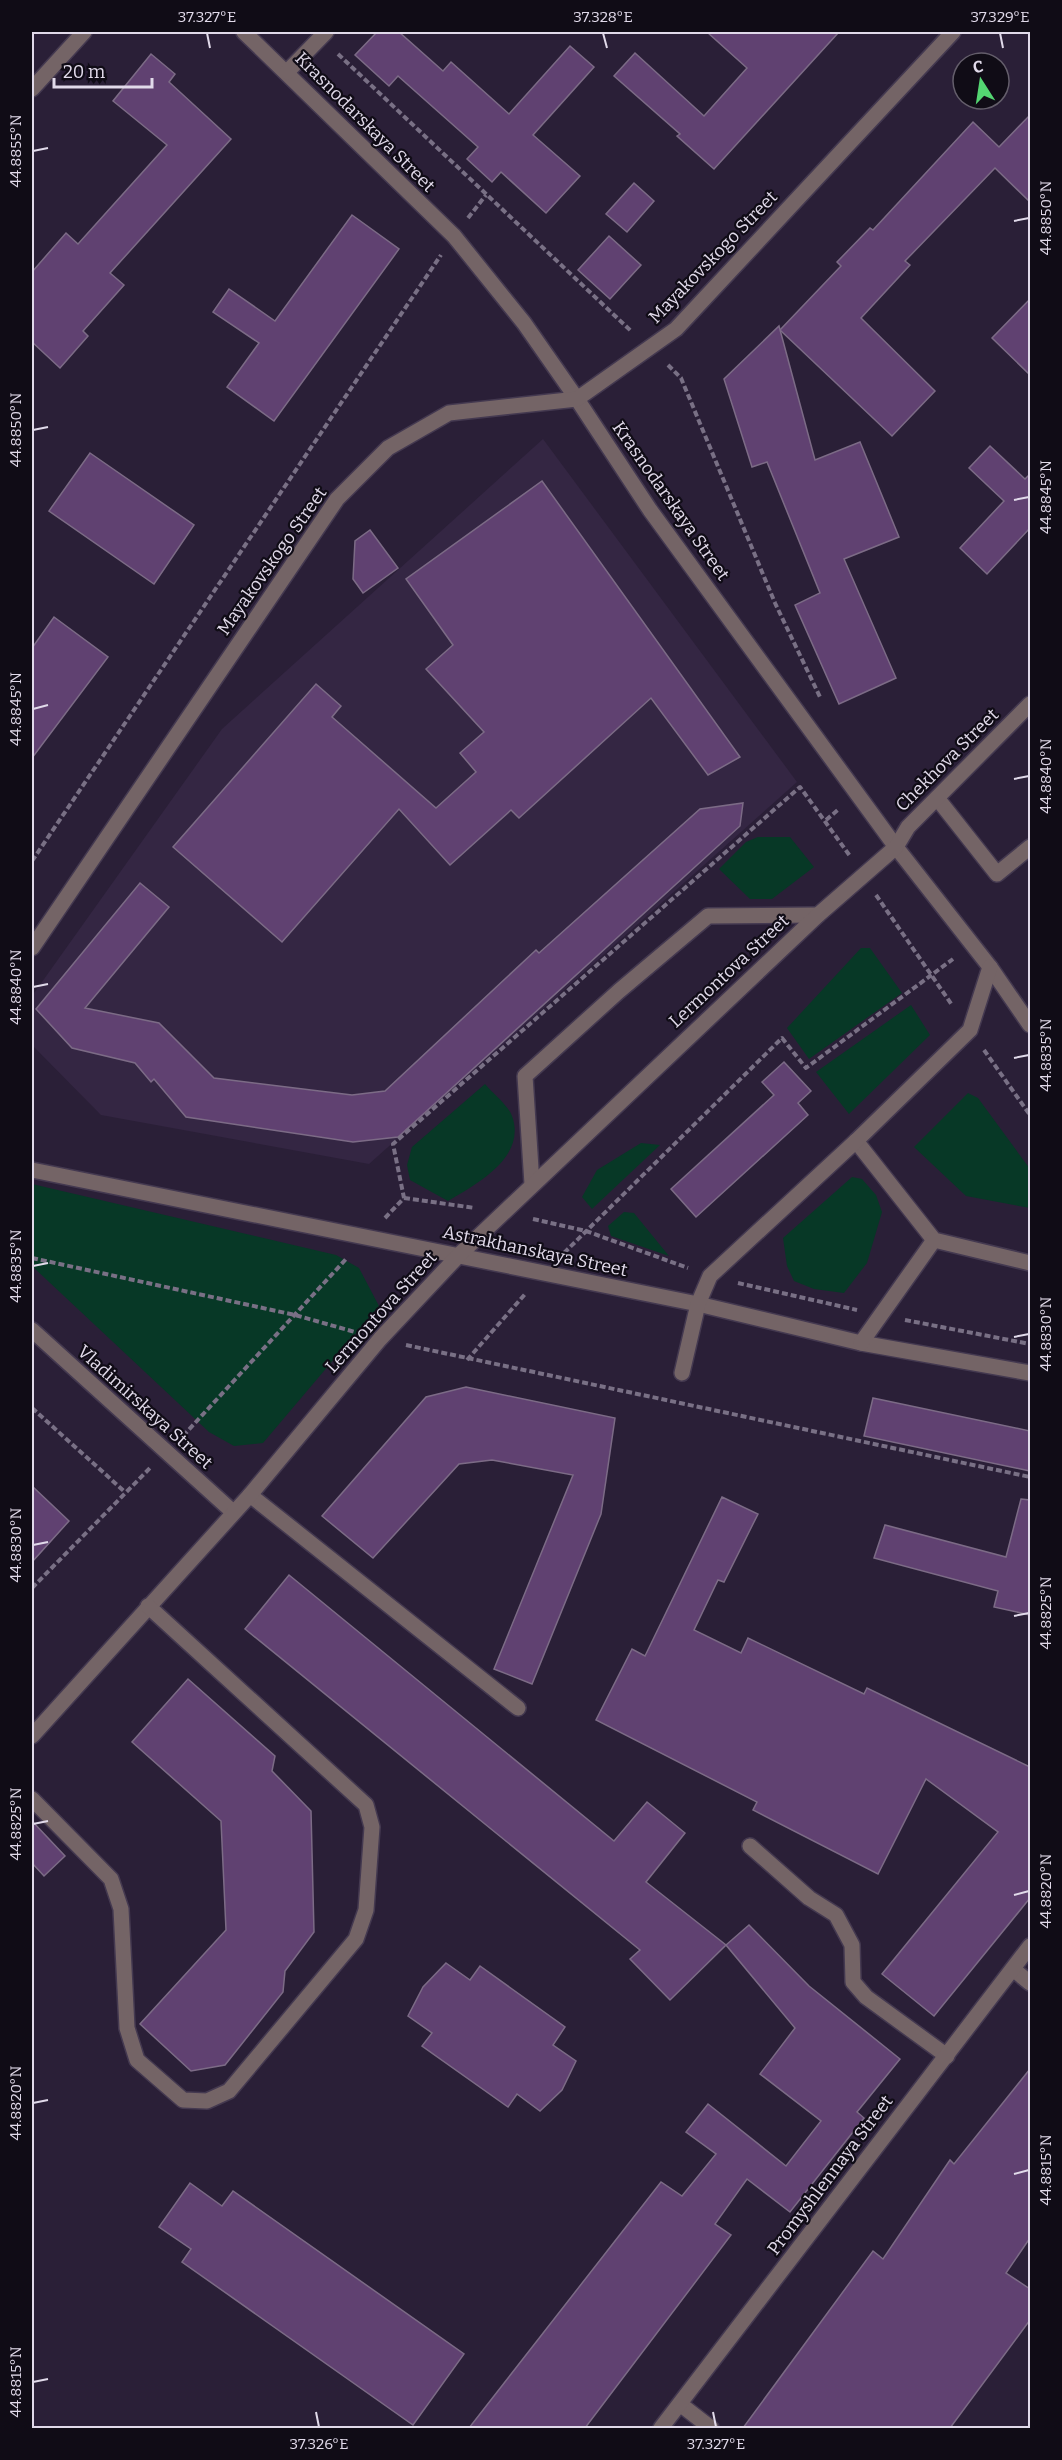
<svg xmlns="http://www.w3.org/2000/svg" width="1062" height="2460" viewBox="0 0 1062 2460" font-family="Bitter,serif">
	<style>
		.built { fill: #342643 }
		.green { fill: #073826 }
		.building { fill: #604171; stroke: #7c6b86; stroke-width: 1.5 }
		.lines { fill: none; stroke-linecap: round; stroke-linejoin: round }
		.minor-casing { stroke: #443950; stroke-width: 18 }
		.path { stroke: #797085; stroke-width: 4; stroke-dasharray: 6 3; stroke-linecap: butt }
		.minor { stroke: #746466; stroke-width: 15 }
		.ticks { fill: none; stroke: #e1daea; stroke-width: 2 }
		.labels { text-anchor: middle; stroke-width: 4.5; stroke-linejoin: round; paint-order: stroke }
		.street-label { font-size: 18px; fill: #e1daea; stroke: #100c16 }
		.neatline { fill: none; stroke: #e1daea; stroke-width: 2 }
		.ticks-label { font-size: 15px; text-anchor: middle; fill: #e1daea }
	</style>
	<rect width="100%" height="100%" fill="#2a1f37"/>
	<path class="built" d="M543,439L797,782L369,1164L101,1115L32,1045V996L222,729Z"/>
	<g class="green">
		<path d="M758,837H790L814,867L772,899H750L719,869L746,842Z"/>
		<path d="M861,948H870L902,993L809,1059L787,1028Z"/>
		<path d="M911,1005L930,1035L849,1114L816,1072Z"/>
		<path d="M485,1084C493,1094 508,1105 512,1116C527,1157 477,1184 448,1201L410,1180L407,1165L412,1147Z"/>
		<path d="M968,1093L978,1098L1030,1169V1208L966,1196L914,1147Z"/>
		<path d="M641,1143L660,1145L592,1209L582,1197L597,1170Z"/>
		<path d="M852,1177L862,1179L876,1195L882,1212L867,1263L844,1293L814,1289L794,1281L787,1266L783,1238Z"/>
		<path d="M32,1184L336,1255L359,1268L379,1306L263,1443L234,1446L209,1432L32,1266Z"/>
		<path d="M624,1212L634,1213L669,1256L611,1236L608,1226Z"/>
	</g>
	<g class="building">
		<path d="M377,32H399L443,71L451,62L509,114L570,46L594,67L533,135L580,176L546,213L501,172L492,182L467,159L478,147L398,76L389,86L355,55Z"/>
		<path d="M707,32H839L714,169L677,136L680,134L614,76L635,53L704,116L747,68Z"/>
		<path d="M151,54L175,74L169,82L231,139L110,273L124,285L83,331L88,336L60,368L32,342V272L66,233L78,244L167,145L113,101Z"/>
		<path d="M1030,115V202L995,168L905,261L910,265L861,318L935,391L892,436L780,330L841,266L837,262L870,228L873,230L973,122L999,147Z"/>
		<path d="M634,183L654,201L627,232L606,214Z"/>
		<path d="M352,215L399,249L274,421L227,387L259,343L213,312L229,289L275,321Z"/>
		<path d="M609,236L641,265L610,299L578,270Z"/>
		<path d="M1030,299V375L992,338Z"/>
		<path d="M779,326L815,460L860,442L899,537L844,559L896,678L839,704L795,605L820,593L767,462L752,467L724,379Z"/>
		<path d="M990,446L1025,479L1030,474V528L987,574L960,548L1004,501L969,468Z"/>
		<path d="M90,453L194,525L154,584L49,511Z"/>
		<path d="M542,481L740,757L708,775L651,698L519,818L511,810L450,865L399,809L282,942L173,847L316,684L341,706L332,717L436,808L476,772L460,753L484,732L426,669L453,645L406,579Z"/>
		<path d="M370,530L398,568L363,593L353,579L355,541Z"/>
		<path d="M54,617L108,657L32,758V648Z"/>
		<path d="M743,803L740,826L398,1137L353,1142L186,1117L154,1079L151,1082L135,1063L72,1048L36,1009L140,883L169,907L85,1008L159,1023L214,1078L352,1095L385,1091L536,950L539,953L700,809Z"/>
		<path d="M784,1062L811,1091L798,1103L808,1115L696,1217L671,1189L774,1095L762,1082Z"/>
		<path d="M466,1387L615,1418L601,1514L532,1684L494,1669L573,1475L492,1460L459,1464L373,1558L322,1516L426,1397Z"/>
		<path d="M873,1398L1030,1431V1471L864,1436Z"/>
		<path d="M32,1486L69,1521L32,1562Z"/>
		<path d="M722,1497L758,1514L724,1582L718,1580L694,1630L741,1653L748,1638L864,1694L867,1688L1030,1767V1898L934,2016L882,1974L998,1832L926,1779L878,1874L753,1810L757,1802L596,1720L632,1649L645,1656Z"/>
		<path d="M1021,1499L1030,1500V1615L994,1607L998,1591L874,1558L885,1525L1006,1557Z"/>
		<path d="M289,1575L614,1841L647,1802L685,1833L646,1882L726,1945L670,2000L630,1959L640,1950L245,1629Z"/>
		<path d="M188,1679L275,1756L272,1771L311,1811L314,1932L285,1971L283,1992L225,2065L191,2071L140,2024L226,1930L221,1821L132,1742Z"/>
		<path d="M32,1821L65,1856L44,1876L32,1863Z"/>
		<path d="M749,1925L809,1986L900,2059L857,2112L864,2118L790,2212L747,2179L715,2224L731,2235L585,2428H469L661,2182L682,2196L716,2154L686,2132L708,2104L786,2166L821,2121L760,2074L795,2028L726,1945Z"/>
		<path d="M446,1963L470,1980L480,1966L565,2027L553,2045L576,2061L562,2090L540,2111L517,2094L508,2107L422,2046L432,2033L408,2016L423,1987Z"/>
		<path d="M1030,2069V2238L1006,2273L1030,2289V2320L950,2428H743L873,2251L883,2259L950,2160L954,2164Z"/>
		<path d="M190,2183L222,2206L233,2191L464,2354L413,2425L182,2262L191,2249L159,2227Z"/>
	</g>
	<g class="lines">
		<g class="minor-casing">
			<g id="minor">
				<path d="M244,32L454,236L524,323L577,399L650,510L896,847L990,967L1030,1025"/>
				<path d="M287,72L326,32"/>
				<path d="M32,89L84,32"/>
				<path d="M937,798L997,874L1030,847"/>
				<path d="M32,948L337,499L388,448L449,413L577,399L676,329L953,32"/>
				<path d="M856,1141L934,1240L1030,1263"/>
				<path d="M32,1170L698,1304L861,1343L1030,1373"/>
				<path d="M532,1184L525,1076L619,991L708,916L818,915"/>
				<path d="M32,1330L233,1512"/>
				<path d="M861,1343L934,1240"/>
				<path d="M682,1373L698,1304L710,1276L856,1141L970,1030L990,967"/>
				<path d="M250,1495L518,1708"/>
				<path d="M32,1736L250,1495L380,1339L459,1255L818,915L896,847L908,827L1030,704"/>
				<path d="M32,1799L111,1879L121,1909L127,2028L137,2060L183,2100L207,2101L229,2091L356,1939L366,1910L372,1827L366,1805L148,1606"/>
				<path d="M750,1846L809,1898L836,1915L852,1945L853,1982L866,1997L947,2056"/>
				<path d="M1013,1969L1030,1983"/>
				<path d="M680,2404L711,2428"/>
				<path d="M661,2428L1030,1946"/>
			</g>
		</g>
		<g class="path">
			<path d="M338,54L631,331"/>
			<path d="M468,218L486,195"/>
			<path d="M668,365L681,378L775,603L820,697"/>
			<path d="M826,820L839,809"/>
			<path d="M32,861L441,255"/>
			<path d="M876,895L952,1005"/>
			<path d="M984,1050L1030,1115"/>
			<path d="M404,1198L475,1208"/>
			<path d="M385,1218L404,1198L393,1144L800,787L850,856"/>
			<path d="M533,1219L586,1231L688,1268"/>
			<path d="M564,1253L782,1038L806,1068L953,959"/>
			<path d="M32,1258L295,1315L355,1332"/>
			<path d="M738,1283L857,1310"/>
			<path d="M905,1320L1030,1344"/>
			<path d="M406,1345L1030,1477"/>
			<path d="M467,1360L526,1293"/>
			<path d="M32,1408L125,1492"/>
			<path d="M183,1436L347,1258"/>
			<path d="M32,1588L150,1468"/>
		</g>
		<use href="#minor" class="minor"/>
	</g>
	<path class="ticks" d="M207,33L210,48M603,33L607,48M1000,33L1003,48M33,151L48,148M1014,221L1029,218M33,430L48,427M1014,500L1029,497M33,709L48,705M1014,779L1029,776M33,987L48,984M1014,1058L1029,1055M33,1266L48,1263M1014,1337L1029,1334M33,1545L48,1542M1014,1616L1029,1613M33,1824L48,1821M1014,1895L1029,1891M33,2103L48,2100M1014,2174L1029,2170M33,2382L48,2379M316,2412L319,2427M713,2412L716,2427"/>
	<g class="labels">
		<g class="street-label">
			<text transform="translate(365 122) rotate(45)" y="6">Krasnodarskaya Street</text>
			<text transform="translate(713 257) rotate(-46)" y="6">Mayakovskogo Street</text>
			<text transform="translate(671 501) rotate(55)" y="6">Krasnodarskaya Street</text>
			<text transform="translate(272 561) rotate(-55)" y="6">Mayakovskogo Street</text>
			<text transform="translate(947 760) rotate(-45)" y="6">Chekhova Street</text>
			<text transform="translate(729 971) rotate(-43)" y="6">Lermontova Street</text>
			<text transform="translate(535 1251) rotate(12)" y="6">Astrakhanskaya Street</text>
			<text transform="translate(381 1312) rotate(-48)" y="6">Lermontova Street</text>
			<text transform="translate(145 1407) rotate(42)" y="6">Vladimirskaya Street</text>
			<text transform="translate(830 2175) rotate(-53)" y="6">Promyshlennaya Street</text>
		</g>
	</g>
	<rect width="1062" height="2460" fill="none" stroke="#100c16" stroke-width="66"/>
	<g transform="translate(981 81) rotate(348)"><circle r="28" fill="#100c16" stroke="#645e6b" stroke-width="1.5"/>
	<path d="M0-4.5L10 22L0 15L-10 22Z" fill="#54d672"/>
	<text y="-9" font-size="16" font-weight="bold" text-anchor="middle" fill="#e1daea">С</text>
	</g>
	<path d="M54 78v9h98v-9" fill="none" stroke="#e1daea" stroke-width="3"/>
	<text x="63" y="78" font-size="18" fill="#e1daea" stroke="#100c16" stroke-width="4.5" paint-order="stroke">20 m</text>
	<rect x="33" y="33" width="996" height="2394" class="neatline"/>
	<g class="ticks-label">
		<text x="207" y="22">37.327°E</text>
		<text x="603" y="22">37.328°E</text>
		<text x="1000" y="22">37.329°E</text>
		<text transform="translate(16 151) rotate(-90)" y="5">44.8855°N</text>
		<text transform="translate(1046 218) rotate(-90)" y="5">44.8850°N</text>
		<text transform="translate(16 430) rotate(-90)" y="5">44.8850°N</text>
		<text transform="translate(1046 497) rotate(-90)" y="5">44.8845°N</text>
		<text transform="translate(16 709) rotate(-90)" y="5">44.8845°N</text>
		<text transform="translate(1046 776) rotate(-90)" y="5">44.8840°N</text>
		<text transform="translate(16 987) rotate(-90)" y="5">44.8840°N</text>
		<text transform="translate(1046 1055) rotate(-90)" y="5">44.8835°N</text>
		<text transform="translate(16 1266) rotate(-90)" y="5">44.8835°N</text>
		<text transform="translate(1046 1334) rotate(-90)" y="5">44.8830°N</text>
		<text transform="translate(16 1545) rotate(-90)" y="5">44.8830°N</text>
		<text transform="translate(1046 1613) rotate(-90)" y="5">44.8825°N</text>
		<text transform="translate(16 1824) rotate(-90)" y="5">44.8825°N</text>
		<text transform="translate(1046 1891) rotate(-90)" y="5">44.8820°N</text>
		<text transform="translate(16 2103) rotate(-90)" y="5">44.8820°N</text>
		<text transform="translate(1046 2170) rotate(-90)" y="5">44.8815°N</text>
		<text transform="translate(16 2382) rotate(-90)" y="5">44.8815°N</text>
		<text x="319" y="2449">37.326°E</text>
		<text x="716" y="2449">37.327°E</text>
	</g>
</svg>
